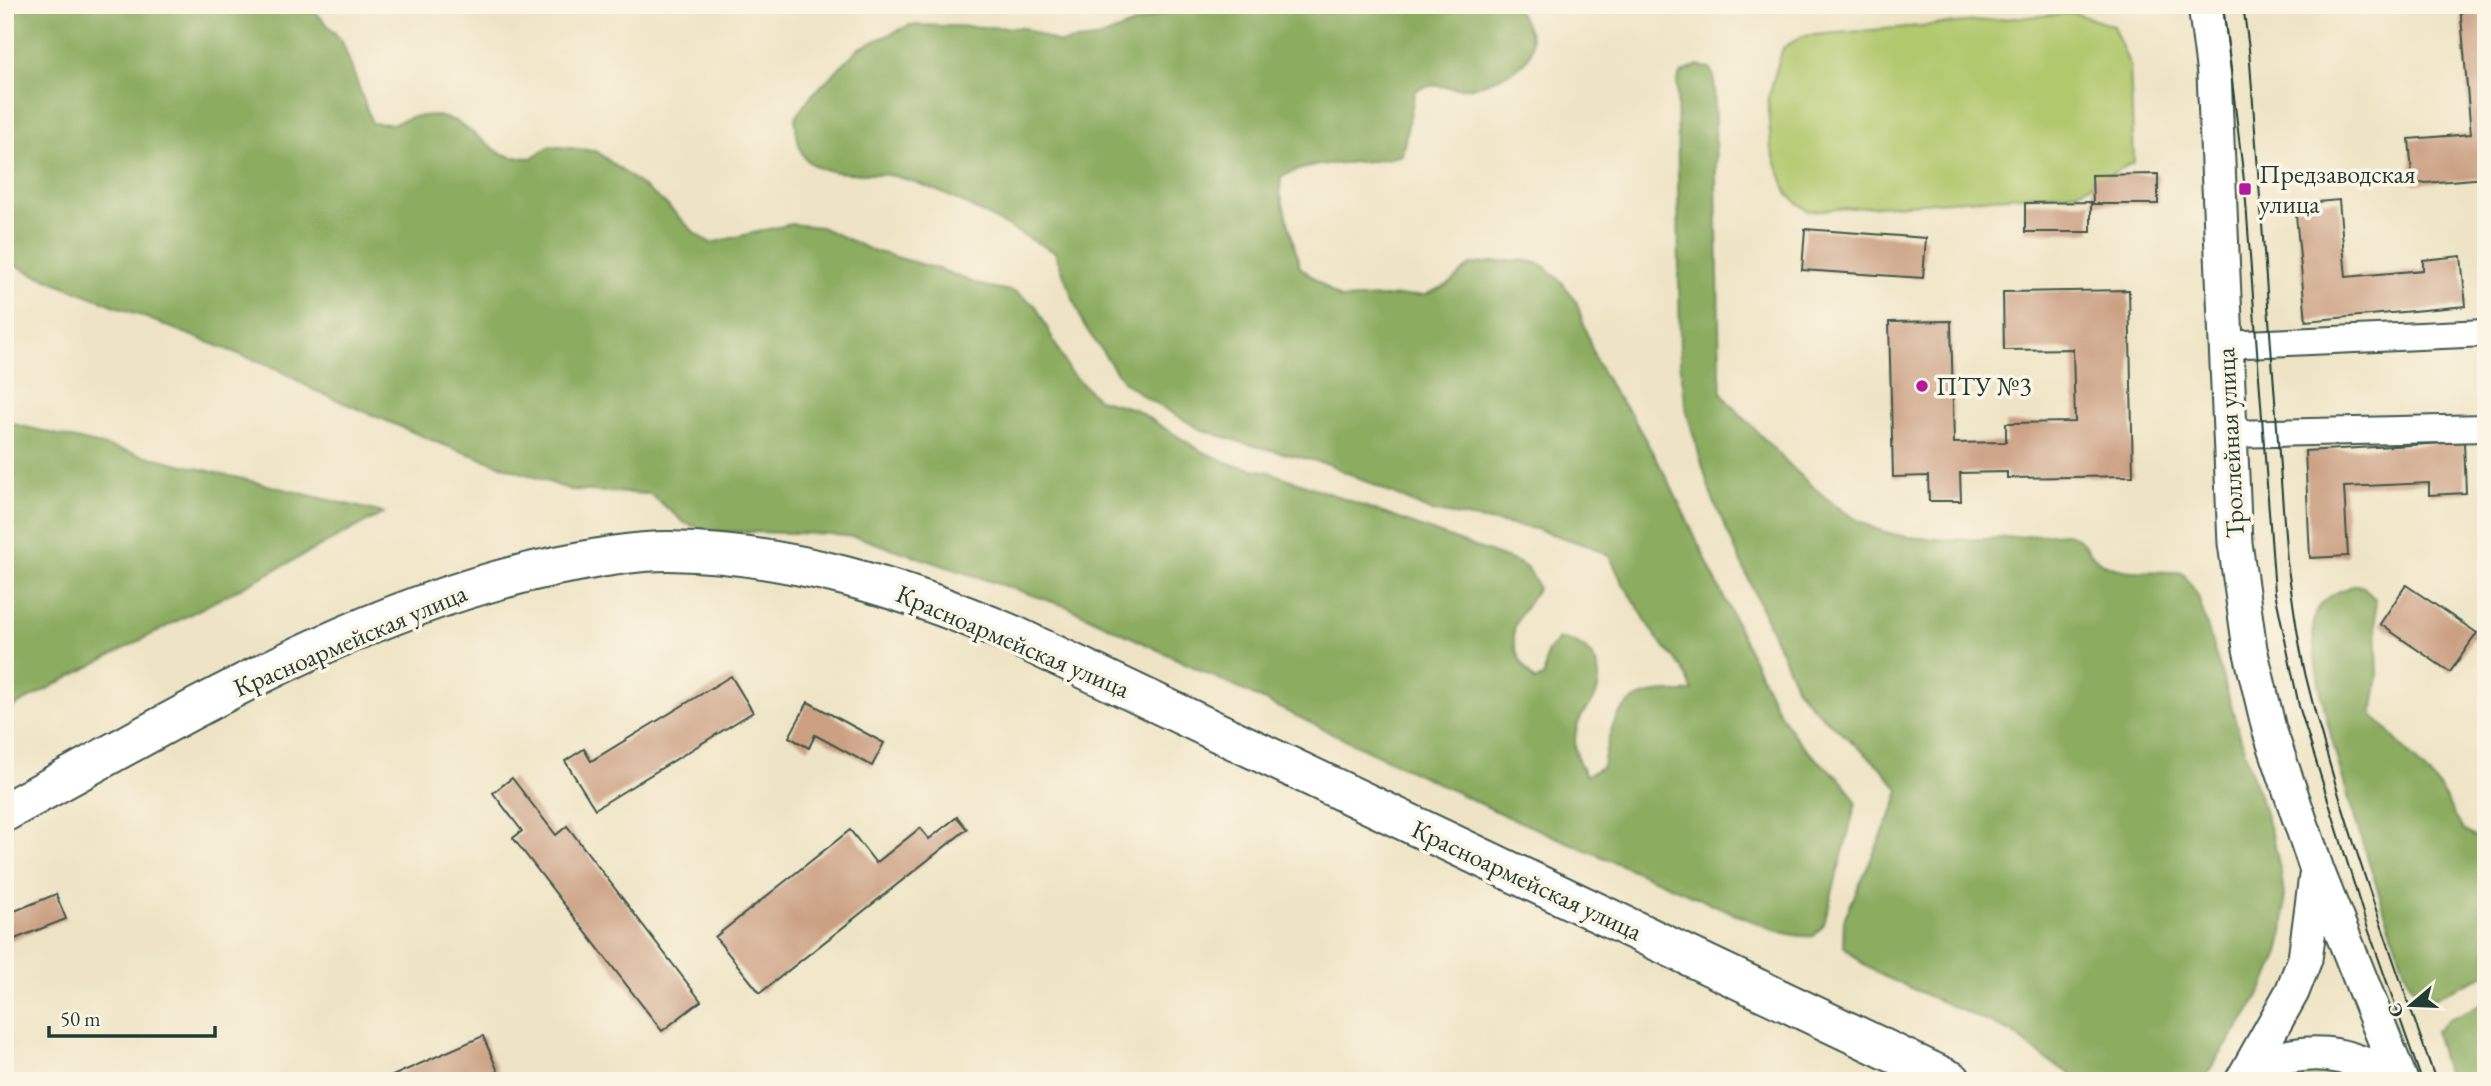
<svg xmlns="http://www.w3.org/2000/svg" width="2491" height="1086" viewBox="0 0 2491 1086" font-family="'EB Garamond',serif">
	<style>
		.green { fill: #b1c86d; stroke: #688250; stroke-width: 2 }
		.forest { fill: #8cac60; stroke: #56744a; stroke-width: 2 }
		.building { fill: #cba083 }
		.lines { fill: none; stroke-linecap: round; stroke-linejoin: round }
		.minor-casing { stroke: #3e564a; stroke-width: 30 }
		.tertiary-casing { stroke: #3e564a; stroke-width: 37 }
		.primary-casing { stroke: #3e564a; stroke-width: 42 }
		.minor { stroke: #fff; stroke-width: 26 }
		.tertiary { stroke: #fff; stroke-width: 33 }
		.primary { stroke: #fff; stroke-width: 38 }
		.tram { stroke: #1f3d34; stroke-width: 2 }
		.poi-dot { fill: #b5179e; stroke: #fcf5e5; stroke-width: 2.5 }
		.labels { text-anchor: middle; stroke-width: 7; stroke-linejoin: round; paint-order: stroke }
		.poi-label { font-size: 26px; fill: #1f3d34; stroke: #fcf5e5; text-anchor: start }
		.street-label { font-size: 26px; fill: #1f3d34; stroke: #fcf5e5 }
	</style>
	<rect width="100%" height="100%" fill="#fcf5e5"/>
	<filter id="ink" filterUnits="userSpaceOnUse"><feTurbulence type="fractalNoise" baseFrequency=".0143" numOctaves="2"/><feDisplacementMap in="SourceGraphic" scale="14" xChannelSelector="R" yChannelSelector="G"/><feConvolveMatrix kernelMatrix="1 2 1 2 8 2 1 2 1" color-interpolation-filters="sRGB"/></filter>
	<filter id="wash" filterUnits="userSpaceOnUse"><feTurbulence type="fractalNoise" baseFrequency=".00686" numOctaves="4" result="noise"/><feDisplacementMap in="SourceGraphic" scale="28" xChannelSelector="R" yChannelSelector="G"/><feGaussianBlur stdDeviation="1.57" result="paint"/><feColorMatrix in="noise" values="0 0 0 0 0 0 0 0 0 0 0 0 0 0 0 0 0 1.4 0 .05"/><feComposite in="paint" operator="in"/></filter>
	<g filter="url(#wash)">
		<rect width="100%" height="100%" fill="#eee4c5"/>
		<g class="green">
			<path d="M2074,13L2113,26L2130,66L2134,162L2077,192L1808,211L1788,195L1771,149L1768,98L1783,48L1802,36Z"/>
			<path d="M2316,1065L2343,1072L2356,1081H2271L2288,1070Z"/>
		</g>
		<g class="forest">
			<path d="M5,5H309L342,41L372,123L392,124L411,117L433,115L456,121L500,153L512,157L531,158L550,146L596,151L666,204L696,234L711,243L791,224L821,227L871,250L942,270L980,285L1016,292L1036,306L1069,371L1098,399L1134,409L1203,452L1234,465L1269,472L1334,495L1519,563L1529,570L1538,587C1533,599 1518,615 1515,626C1510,646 1522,667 1535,681L1544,676L1547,652L1559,639C1588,640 1608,669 1595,697C1592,705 1583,711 1580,719C1571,738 1575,759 1586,776L1603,766C1608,736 1614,701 1650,694C1664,691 1679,693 1693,691L1682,667L1658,640L1622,582L1610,557L1592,547L1536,529L1430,511L1328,464L1243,443L1200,429L1146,398L1123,381L1083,324L1055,252C1008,228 945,188 894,176C869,171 831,178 810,163C797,153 797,132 795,118L809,98L859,48L910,25L1024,28L1059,43L1095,39L1164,13L1209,5H1514C1538,40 1542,59 1500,77C1491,81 1479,87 1469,88C1449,90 1433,80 1415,91L1402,155C1360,168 1322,156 1281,177L1280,192L1300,267L1341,299L1425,295L1449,284L1470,265L1492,262L1522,260L1541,264L1561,281L1576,301L1596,361L1615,394L1631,414L1668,480L1773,701C1783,719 1793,736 1808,751C1826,769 1845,778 1856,803L1824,924L1814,936C1790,938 1767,927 1745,918L1504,815L1068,607L860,538L830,534L709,531L685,523L650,494L571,490L441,444L314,390L277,369L31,273L5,260Z"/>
			<path d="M1698,65L1710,69L1714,77L1720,375L1722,393L1729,403C1770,443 1818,502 1869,526C1916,549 2012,537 2065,533C2091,540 2085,555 2102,563C2126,576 2157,569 2183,573L2198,596C2214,649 2230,702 2246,755C2264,815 2298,889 2279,952C2264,998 2228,1041 2202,1081H2082L2047,1060L2011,1032L1881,975L1864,965L1843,946L1844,919L1896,804L1899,789L1879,766L1811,706L1797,688L1711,495L1687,413L1680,365L1677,84L1680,74Z"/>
			<path d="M5,422L384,513L5,711Z"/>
			<path d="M2356,585L2364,587L2375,600L2378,675L2372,714L2438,785L2463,830L2486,843V975L2433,998L2421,999L2408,980C2388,918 2294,661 2317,611C2324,596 2341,590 2356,585Z"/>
			<path d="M2486,1002V1081H2448L2435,1031L2449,1019Z"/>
		</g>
		<g id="blocks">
			<g class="building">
				<path d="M2460,5H2486V178L2413,184L2409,139L2471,134Z"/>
				<path d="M2158,174V204H2093L2092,175Z"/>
				<path d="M2339,200L2346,277L2423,270V260L2461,256L2466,306L2306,321L2295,204Z"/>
				<path d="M2091,202V232H2025V203Z"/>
				<path d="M1805,229L1926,238L1923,278L1802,270Z"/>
				<path d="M2129,290L2133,476L2007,478V472L1960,473L1961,501H1929L1928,476L1893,477L1889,322L1951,321L1954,443L2006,442V423L2075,422L2073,349L2004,350L2003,292Z"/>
				<path d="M2464,442L2466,493L2429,495V483L2344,487L2348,556L2310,558L2305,451Z"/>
				<path d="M2406,585L2477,633L2450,672L2380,624Z"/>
				<path d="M731,676L753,712L595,809L565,761L584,749L591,761Z"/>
				<path d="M808,702L884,743L872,766L815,735L809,748L789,737Z"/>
				<path d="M512,778L556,835L567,826L701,1001L662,1031L513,838L522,831L493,793Z"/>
				<path d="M957,817L967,829L760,993L715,937L850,830L876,863L920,828L929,839Z"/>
				<path d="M56,894L66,919L7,942L5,915Z"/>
				<path d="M483,1036L500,1076L490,1081H381Z"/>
			</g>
		</g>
	</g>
	<g filter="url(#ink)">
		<use href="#blocks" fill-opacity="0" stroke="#3e564a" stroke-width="2"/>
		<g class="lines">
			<g class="minor-casing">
				<g id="minor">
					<path d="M2224,345L2486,333"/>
					<path d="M2229,434L2486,428"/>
				</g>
			</g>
			<g class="tertiary-casing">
				<g id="tertiary">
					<path d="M2205,5L2214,74L2235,543L2250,649L2269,729L2317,870L2401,1081"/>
					<path d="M2251,1067C2316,1045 2338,1051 2400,1079"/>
					<path d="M2242,1081L2292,992L2305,959L2316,876"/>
				</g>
			</g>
			<g class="primary-casing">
				<path id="primary" d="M5,812C181,717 358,607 556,566C592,559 632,551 669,551C790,553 903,588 1013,635L1952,1081"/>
			</g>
			<use href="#minor" class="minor"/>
			<use href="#tertiary" class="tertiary"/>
			<use href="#primary" class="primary"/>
			<g class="tram">
				<path d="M2223,5L2245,189L2275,592L2299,706L2366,923L2422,1081"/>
				<path d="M2243,5L2249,49L2287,562C2293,600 2297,639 2306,677C2340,814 2389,948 2436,1081"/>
			</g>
		</g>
	</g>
	<g class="poi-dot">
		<rect x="2238" y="182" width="14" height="14" rx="3.5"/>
		<circle cx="1922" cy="386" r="7"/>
	</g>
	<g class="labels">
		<g class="poi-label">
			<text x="2259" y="183">Предзаводская<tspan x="2259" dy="30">улица</tspan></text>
			<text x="1936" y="395">ПТУ №3</text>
		</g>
		<g class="street-label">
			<text transform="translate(2230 443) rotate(-93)" y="9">Троллейная улица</text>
			<text transform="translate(350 640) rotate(-23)" y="9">Красноармейская улица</text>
			<text transform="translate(1013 641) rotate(23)" y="9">Красноармейская улица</text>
			<text transform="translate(1527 880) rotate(25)" y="9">Красноармейская улица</text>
		</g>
	</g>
	<rect width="2491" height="1086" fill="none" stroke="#fcf5e5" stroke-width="28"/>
	<g transform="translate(2411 1005) rotate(251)" stroke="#fcf5e5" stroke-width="5" paint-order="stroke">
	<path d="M0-5L12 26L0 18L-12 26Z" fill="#1f3d34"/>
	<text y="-10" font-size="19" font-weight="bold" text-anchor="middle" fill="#1f3d34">С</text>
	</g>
	<path d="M49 1026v10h166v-10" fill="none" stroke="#1f3d34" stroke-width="3.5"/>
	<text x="60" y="1026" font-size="21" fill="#1f3d34" stroke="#fcf5e5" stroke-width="5" paint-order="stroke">50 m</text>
</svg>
